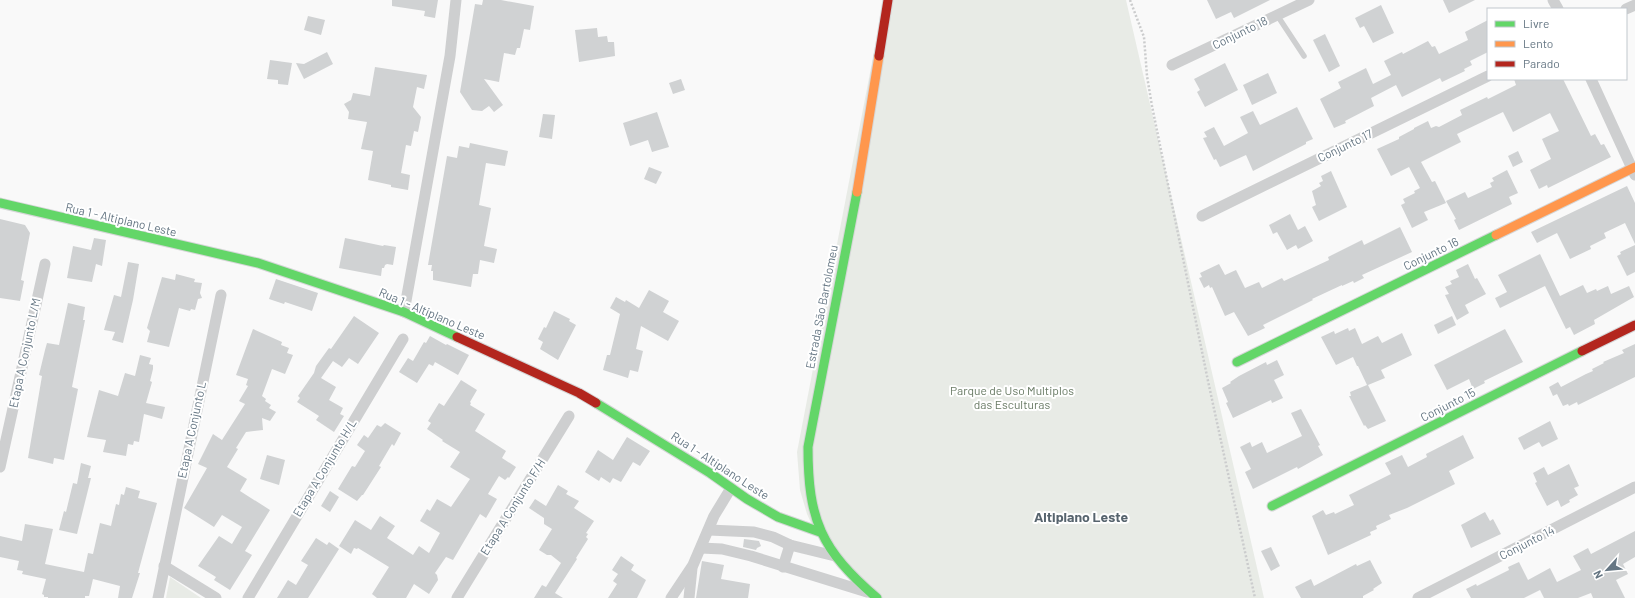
<svg xmlns="http://www.w3.org/2000/svg" width="1635" height="598" viewBox="0 0 1635 598" font-family="Barlow,sans-serif">
	<style>
		.green { fill: #e8ebe6 }
		.building { fill: #d0d2d3 }
		.lines { fill: none; stroke-linecap: round; stroke-linejoin: round }
		.fast-casing { stroke: #d5d6d7; stroke-width: 11 }
		.slow-casing { stroke: #d5d6d7; stroke-width: 11 }
		.jam-casing { stroke: #d5d6d7; stroke-width: 11 }
		.path { stroke: #cbcccd; stroke-width: 2.5; stroke-dasharray: 2 2; stroke-linecap: butt }
		.lane { stroke: #cecfd0; stroke-width: 5.5 }
		.street { stroke: #cecfd0; stroke-width: 11 }
		.fast { stroke: #63d668; stroke-width: 9 }
		.slow { stroke: #ff974d; stroke-width: 9 }
		.jam { stroke: #b3261e; stroke-width: 9 }
		.labels { text-anchor: middle; stroke-width: 4; stroke-linejoin: round; paint-order: stroke }
		.street-label { font-size: 12px; fill: #657683; stroke: #fff }
		.park-label { font-size: 12px; fill: #687a64; stroke: #fff }
		.quarter-label { font-size: 14px; font-weight: bold; fill: #57646e; stroke: #fff }
	</style>
	<rect width="100%" height="100%" fill="#f9f9f9"/>
	<g class="green">
		<path d="M884,0H1126L1264,598H877L817,536L807,514L800,490L797,452Z"/>
		<path d="M170,577L201,598H166Z"/>
	</g>
	<g class="building">
		<path d="M392,0H438L435,18L424,16L425,11L392,6Z"/>
		<path d="M483,0H501L534,6L530,30L524,29L520,48H517L515,55L504,53L499,82L484,79L503,105L494,112L489,106L482,111L472,110L460,92L475,4L482,5Z"/>
		<path d="M1207,0H1270L1234,18L1231,12L1216,19Z"/>
		<path d="M1443,0H1475L1449,13Z"/>
		<path d="M1381,5L1394,33L1373,43L1364,26L1360,28L1355,18Z"/>
		<path d="M308,16L325,20L321,35L304,30Z"/>
		<path d="M1488,20V52L1470,61L1472,65L1464,69L1465,71L1442,82L1440,78L1402,97L1396,85L1371,98L1374,106L1345,121L1346,123L1334,128L1320,99L1341,88L1338,82L1366,68L1373,84L1391,75L1384,61L1402,52L1403,54L1428,41L1432,47L1435,46L1439,54L1468,40L1465,32Z"/>
		<path d="M597,28L598,37L607,36L608,42H614L615,56L579,62L575,30Z"/>
		<path d="M1325,34L1340,66L1329,72L1313,40Z"/>
		<path d="M327,52L333,64L304,79L296,63L304,64Z"/>
		<path d="M270,60L292,63L288,85L278,84V80L267,79Z"/>
		<path d="M1225,63L1238,90L1205,107L1197,92L1200,90L1194,79Z"/>
		<path d="M375,67L427,75L424,89L417,87L413,107L421,117L418,132L414,131L411,146L406,145L403,162L401,173L410,175L408,190L391,187V185L368,180L373,151L361,149L367,122L348,119L349,112L344,104L351,100L353,93L370,96Z"/>
		<path d="M1268,73L1277,93L1252,105L1243,85Z"/>
		<path d="M681,79L685,90L673,94L669,83Z"/>
		<path d="M1514,79H1563L1591,136L1595,134L1601,145L1604,144L1611,157L1548,188L1547,185L1539,189L1530,170L1551,159L1542,139L1559,131L1550,113L1513,132L1503,112L1457,134L1461,142L1421,162L1432,182L1435,181L1446,203L1424,212L1428,220L1412,228L1401,205L1405,203L1403,199L1415,193L1414,191L1420,188L1409,167L1391,176L1377,149L1399,139V137L1414,129V128L1428,121L1431,128L1436,126L1439,127L1462,115L1460,110L1487,97L1488,99L1516,85Z"/>
		<path d="M1297,107L1313,139L1306,142V144L1253,171L1246,155L1220,167L1216,159L1214,160L1203,138L1207,137L1204,132L1214,127L1224,146L1248,133L1240,117L1253,111L1260,125Z"/>
		<path d="M657,112L669,147L652,152L648,140L630,146L623,123Z"/>
		<path d="M543,114L555,115L552,139L539,137Z"/>
		<path d="M470,143L508,151L505,166L486,163L479,205L491,208L484,246L497,249L494,263L480,260L478,274H473L471,287L433,280V271H431L432,265H428L447,156L457,158L459,146L469,148Z"/>
		<path d="M1518,151L1523,162L1513,167L1508,156Z"/>
		<path d="M649,167L662,172L656,184L644,179Z"/>
		<path d="M1507,170L1518,193L1509,197L1512,204L1459,230L1454,220L1456,219L1446,201L1465,192L1468,198L1492,187L1490,183L1494,181L1492,178Z"/>
		<path d="M1331,171L1347,207L1319,221L1312,207L1316,205L1312,191L1321,186L1319,183L1323,181L1321,176Z"/>
		<path d="M1627,186L1635,203V244L1625,223L1604,233L1606,238L1590,246L1591,249L1570,259L1557,233L1537,243L1531,232Z"/>
		<path d="M1290,214L1298,230L1305,226L1313,241L1298,249L1296,245L1287,250L1277,232L1273,234L1269,225Z"/>
		<path d="M0,219L25,225L30,233L21,280L24,281L20,301L0,298Z"/>
		<path d="M1400,227L1412,252L1362,275L1364,278L1354,283L1353,281L1342,286V285L1312,299L1313,300L1263,325L1265,328L1248,336L1234,312L1225,316L1212,287L1210,288L1209,285L1204,288L1199,278L1202,277L1200,273L1219,264L1225,275L1236,270L1245,288L1259,282L1262,288L1282,278L1284,281L1329,260L1328,257L1362,240L1364,245Z"/>
		<path d="M94,238L106,240L102,266L96,264L92,282L67,278L73,246L91,250Z"/>
		<path d="M345,238L383,246L384,245L396,247L393,265L387,264L385,265L384,268H382L381,276L339,268Z"/>
		<path d="M1635,245V272L1627,276L1617,256L1621,254L1620,252Z"/>
		<path d="M1540,254L1560,296L1583,285L1587,293L1596,289L1597,291L1608,286L1611,294L1629,286L1634,297L1594,320L1595,324L1574,335L1570,327L1566,329L1545,286L1500,308L1495,298L1507,292L1498,275Z"/>
		<path d="M128,262L139,264L133,300L123,343L112,340L115,332L104,330L114,295L121,297Z"/>
		<path d="M1468,264L1475,279L1477,278L1486,294L1465,305L1469,313L1457,320L1445,295L1449,294L1445,287L1452,284L1450,281L1459,277L1456,270Z"/>
		<path d="M176,274L195,279L194,282L202,283L200,293L202,298L198,299L195,310L191,309L190,311L179,308L169,347L147,342L150,331L147,328L162,277L175,280Z"/>
		<path d="M276,279L318,293L312,311L285,302L284,304L269,299Z"/>
		<path d="M649,290L669,301L663,312L679,321L668,341L641,326L636,349L643,351L638,372L630,370L628,378L603,370L607,355H610L620,314L610,308L616,297L625,302L626,300L639,308Z"/>
		<path d="M68,303L85,307L83,320H85L72,387L78,389L64,460L54,458L53,464L28,458L42,376L39,375L45,350L47,343L59,345Z"/>
		<path d="M554,311L570,319L569,321L576,325L558,360L540,349L543,342L538,339L544,327L546,328Z"/>
		<path d="M354,316L379,333L358,364L349,358L342,367L333,361L321,378L336,387L329,400L343,408L340,414L344,416L334,432L316,420L319,416L297,402L300,398L298,396L314,373L316,366L329,348L331,349Z"/>
		<path d="M1452,316L1456,325L1438,334L1434,325Z"/>
		<path d="M1348,328L1349,331L1355,328L1362,344L1378,336L1382,343L1402,333L1412,355L1381,370L1385,378L1368,385L1386,421L1368,429L1365,425L1364,426L1349,396H1351L1350,392L1367,385L1358,366H1357L1353,357L1336,365L1321,337L1334,331L1335,334Z"/>
		<path d="M253,329L282,342L281,345L289,348L287,353L293,355L285,374L272,369L262,396L266,399L265,401L271,405L269,408L276,412L270,421L262,418L263,430L246,432L236,448L238,449L227,467L247,479L240,491L270,510L245,551L252,555L230,590L214,580L216,577L198,566L219,536L232,544L242,527L222,515L214,527L184,508L207,468L198,464L213,434L222,440L245,404L239,401L248,386L246,385L248,379L236,375Z"/>
		<path d="M1505,329L1523,362L1484,381L1485,383L1473,389L1469,379L1447,390L1434,365Z"/>
		<path d="M430,336L446,345L447,344L469,355L458,375L435,362L433,366L429,364L417,383L399,372L408,358L413,361L424,342L426,343Z"/>
		<path d="M1635,344V377L1578,405L1577,402L1569,406L1568,404L1563,406L1557,394L1553,396L1549,387L1558,382L1561,387L1586,374L1593,371L1592,369L1604,363L1603,362L1624,353L1622,350Z"/>
		<path d="M140,355L151,358L149,364L153,365V369L150,381L152,382L146,403L165,407L162,419L144,414L139,442L134,441L133,445L128,444L126,456L103,452L106,440L87,437L99,390L118,396L125,373L135,376Z"/>
		<path d="M1277,360L1284,375L1274,380L1283,398L1272,403L1271,400L1233,418L1226,403L1228,402L1222,388L1231,383L1230,382L1239,376L1266,362L1267,365Z"/>
		<path d="M461,380L477,390L470,402L471,403L470,405L485,414L475,431L506,451L502,458L516,467L509,478L508,477L505,480L499,476L488,494L497,499L486,518L480,514L453,560L446,557L435,573L437,575L438,580L429,594L414,584L406,598H377L372,594L389,567L358,548L357,549L354,548L351,554L339,546L355,520L371,530L380,516L395,526L387,538L413,555L419,546L429,553L440,533L420,521L427,509L430,511L437,499L451,507L470,479L450,467L460,452L442,441L443,440L427,429L431,423L428,421L439,403L444,406Z"/>
		<path d="M1301,409L1320,445L1318,446L1323,455L1298,469L1297,467L1253,489L1245,472L1251,469L1240,447L1250,442L1252,447L1262,442L1267,453L1302,436L1291,413Z"/>
		<path d="M1550,421L1558,439L1542,447L1539,442L1524,450L1518,438Z"/>
		<path d="M385,423L401,433L394,446L392,444L379,466L381,467L363,495H362L357,501L338,489L352,466L355,467L365,451L357,445L364,435L368,438L377,425L381,427Z"/>
		<path d="M1463,435L1474,458L1449,471L1455,484L1407,508L1389,515L1391,519L1376,526L1377,529L1370,532L1371,535L1328,555L1312,516L1323,510L1326,515L1334,512L1335,514L1354,505L1349,495L1391,474L1385,463L1402,455L1408,467L1427,457L1426,454Z"/>
		<path d="M627,437L650,451L640,466L633,462L621,482L613,478L610,483L601,477L599,481L585,472L598,450L613,460Z"/>
		<path d="M267,455L285,460L279,485L260,479Z"/>
		<path d="M81,463L91,466L88,478H91L77,534L59,530L64,511L66,512L73,483L77,484Z"/>
		<path d="M1569,464L1579,486L1574,488L1578,495L1569,500L1570,502L1561,507L1558,500L1547,506L1535,483L1537,482L1533,473L1544,467L1548,475Z"/>
		<path d="M558,485L568,491L566,494L579,501L574,508L594,521L586,533L588,534L586,537L588,539L576,558L577,559L555,593L563,598H534L542,585L546,587L561,563L551,555H547L539,550L552,529L544,524V518L529,508L535,499L546,506Z"/>
		<path d="M126,487L140,491L138,498L157,503L138,573H140L132,598H118L120,586L93,579L89,596H85V598H48V597H44V595L42,594L46,579L22,574L23,571L17,570L19,561L0,557V536L22,541L25,524L53,529L45,564L84,572L88,553L93,554L100,523L111,526L116,504L119,505L121,494L124,495Z"/>
		<path d="M330,491L339,497L330,512L321,506Z"/>
		<path d="M1485,512L1490,521L1493,519L1501,534L1471,548L1461,525Z"/>
		<path d="M1635,531V557L1623,564L1628,574L1616,580L1625,598H1593L1591,593L1578,598H1544L1540,590L1524,598H1471L1466,589L1476,584L1477,586L1509,570L1508,567L1519,562L1528,580L1550,568L1557,582L1581,570L1573,556L1588,548L1591,554Z"/>
		<path d="M316,538L327,545L329,542L339,549L308,598H277L288,580L296,585L308,565L301,561Z"/>
		<path d="M744,539L759,541L761,546L757,548L756,550L743,547Z"/>
		<path d="M1271,547L1280,566L1271,571L1261,551Z"/>
		<path d="M621,556L634,565L631,570L646,580L637,598H608L617,584L613,581L618,574L612,570Z"/>
		<path d="M1370,560L1382,583L1373,589L1374,590L1363,596V598H1301L1295,587L1311,579L1314,586L1356,564L1357,566Z"/>
		<path d="M702,561L724,565L721,579L750,584L748,598H696Z"/>
	</g>
	<g class="lines">
		<g class="fast-casing">
			<g id="fast">
				<path d="M857,192L808,447C808,520 821,550 877,598"/>
				<path d="M0,203L258,263L404,312L457,337"/>
				<path d="M1237,362L1496,235"/>
				<path d="M596,403L710,473L747,499L778,517L820,532"/>
				<path d="M1272,506L1582,351"/>
			</g>
		</g>
		<g class="slow-casing">
			<g id="slow">
				<path d="M857,192L879,56"/>
				<path d="M1496,235L1635,167"/>
			</g>
		</g>
		<g class="jam-casing">
			<g id="jam">
				<path d="M879,56L888,0"/>
				<path d="M457,337L579,393L596,403"/>
				<path d="M1582,351L1635,325"/>
			</g>
		</g>
		<path class="path" d="M1130,0L1144,37L1147,76L1152,106L1208,381L1255,598"/>
		<path class="lane" d="M1277,15L1304,56"/>
		<g class="street">
			<path d="M1553,0L1558,9"/>
			<path d="M1626,9L1635,5"/>
			<path d="M1172,65L1309,0"/>
			<path d="M1591,79L1635,175"/>
			<path d="M1202,216L1488,76"/>
			<path d="M404,312L450,56L456,0"/>
			<path d="M0,467L45,264"/>
			<path d="M709,530L754,532L773,537L790,545L835,556"/>
			<path d="M701,548L722,549L751,556L867,592"/>
			<path d="M164,566L216,598"/>
			<path d="M783,567L790,545"/>
			<path d="M158,598L221,295"/>
			<path d="M248,598L403,339"/>
			<path d="M457,598L569,416"/>
			<path d="M671,598L693,565L714,516L731,488"/>
			<path d="M689,598L692,568"/>
			<path d="M1418,598L1635,487"/>
		</g>
		<use href="#fast" class="fast"/>
		<use href="#slow" class="slow"/>
		<use href="#jam" class="jam"/>
	</g>
	<g class="labels">
		<g class="street-label">
			<text transform="translate(1240 33) rotate(-26)" y="4">Conjunto 18</text>
			<text transform="translate(1345 146) rotate(-26)" y="4">Conjunto 17</text>
			<text transform="translate(121 220) rotate(13)" y="4">Rua 1 - Altiplano Leste</text>
			<text transform="translate(1431 254) rotate(-26)" y="4">Conjunto 16</text>
			<text transform="translate(822 307) rotate(-79)" y="4">Estrada São Bartolomeu</text>
			<text transform="translate(432 314) rotate(23)" y="4">Rua 1 - Altiplano Leste</text>
			<text transform="translate(25 353) rotate(-78)" y="4">Etapa A Conjunto L/M</text>
			<text transform="translate(1448 405) rotate(-27)" y="4">Conjunto 15</text>
			<text transform="translate(192 430) rotate(-78)" y="4">Etapa A Conjunto L</text>
			<text transform="translate(720 466) rotate(33)" y="4">Rua 1 - Altiplano Leste</text>
			<text transform="translate(325 468) rotate(-59)" y="4">Etapa A Conjunto H/L</text>
			<text transform="translate(513 507) rotate(-58)" y="4">Etapa A Conjunto F/H</text>
			<text transform="translate(1527 543) rotate(-27)" y="4">Conjunto 14</text>
		</g>
		<g class="park-label">
			<text x="1012" y="395">Parque de Uso Multiplos<tspan x="1012" dy="14">das Esculturas</tspan></text>
		</g>
		<g class="quarter-label">
			<text x="1081" y="522">Altiplano Leste</text>
		</g>
	</g>
	<rect x="1487" y="8" width="140" height="72" fill="#ffffff" stroke="#c1c8cd"/>
	<rect x="1495" y="21" width="20" height="6" fill="#63d668" stroke="#c1c8cd"/>
	<text x="1523" y="28" font-size="12" fill="#657683">Livre</text>
	<rect x="1495" y="41" width="20" height="6" fill="#ff974d" stroke="#c1c8cd"/>
	<text x="1523" y="48" font-size="12" fill="#657683">Lento</text>
	<rect x="1495" y="61" width="20" height="6" fill="#b3261e" stroke="#c1c8cd"/>
	<text x="1523" y="68" font-size="12" fill="#657683">Parado</text>
	<g transform="translate(1607 570) rotate(243)" stroke="#ffffff" stroke-width="3" paint-order="stroke">
	<path d="M0-3L7 15L0 10L-7 15Z" fill="#657683"/>
	<text y="-6" font-size="11" font-weight="bold" text-anchor="middle" fill="#657683">N</text>
	</g>
</svg>
